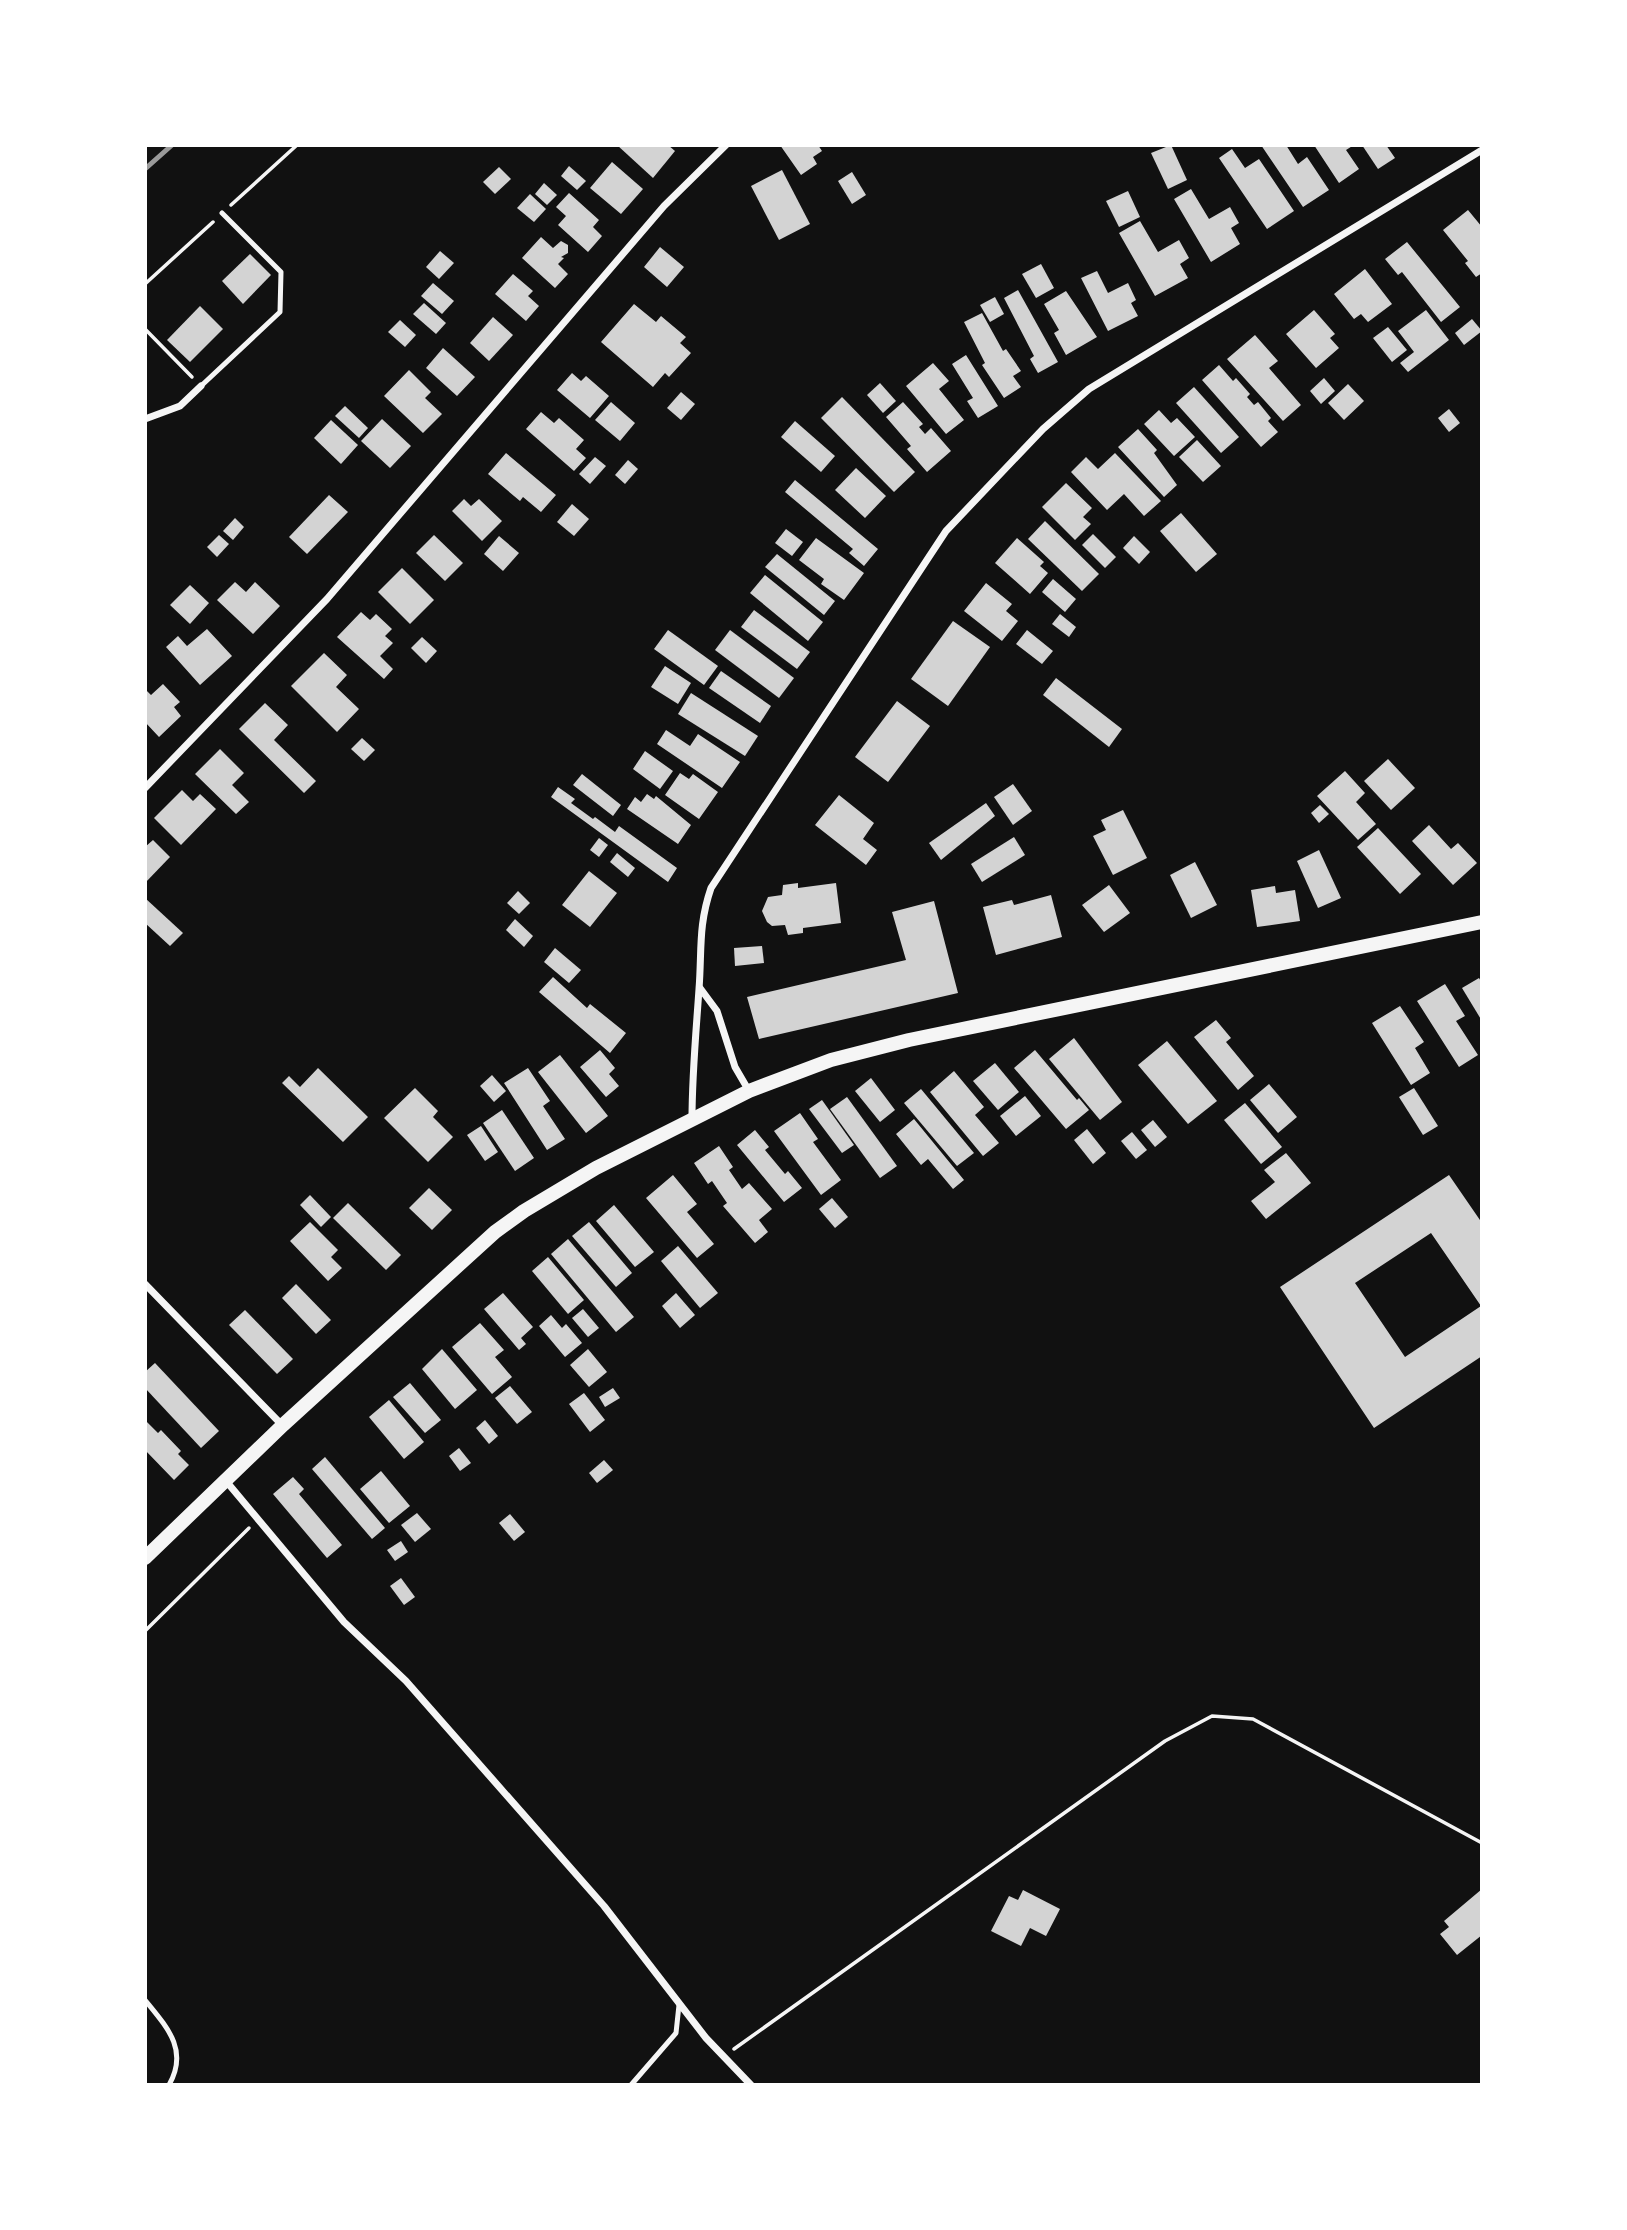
<svg xmlns="http://www.w3.org/2000/svg" width="1627" height="2230" viewBox="0 0 1627 2230" font-family="Manrope,sans-serif">
	<rect width="100%" height="100%" fill="#111"/>
	<g fill="#d3d3d3" fill-rule="evenodd">
		<polygon points="617,145 668,145 675,151 653,178"/>
		<polygon points="780,145 818,145 822,151 813,157 817,164 801,175"/>
		<polygon points="1171,145 1187,180 1168,189 1151,153"/>
		<polygon points="1261,145 1286,145 1298,164 1307,157 1329,190 1303,207"/>
		<polygon points="1314,145 1354,145 1346,150 1359,169 1339,183"/>
		<polygon points="1362,145 1386,145 1395,158 1378,169"/>
		<polygon points="1232,149 1245,168 1259,159 1294,211 1267,229 1219,158"/>
		<polygon points="612,162 643,189 621,214 590,188"/>
		<polygon points="569,166 586,181 577,190 561,176"/>
		<polygon points="499,167 511,179 495,194 483,182"/>
		<polygon points="782,170 810,224 779,240 751,186"/>
		<polygon points="852,172 866,195 852,204 838,181"/>
		<polygon points="544,183 557,195 547,205 535,194"/>
		<polygon points="1191,189 1209,219 1230,207 1239,223 1231,228 1240,244 1211,262 1174,199"/>
		<polygon points="1128,191 1140,217 1119,227 1106,201"/>
		<polygon points="569,193 599,220 593,227 602,236 588,252 558,225 566,216 556,207"/>
		<polygon points="530,194 546,209 534,222 517,208"/>
		<polygon points="1468,210 1482,227 1482,273 1476,277 1465,263 1468,261 1443,230"/>
		<polygon points="1140,221 1158,252 1179,240 1189,258 1180,264 1188,278 1155,296 1119,233"/>
		<polygon points="541,237 553,248 561,241 568,245 568,253 561,257 564,258 558,264 568,274 555,288 522,258"/>
		<polygon points="1407,242 1460,307 1441,322 1402,272 1398,275 1385,259"/>
		<polygon points="660,247 684,267 667,287 644,267"/>
		<polygon points="440,251 454,263 439,279 426,267"/>
		<polygon points="250,254 271,275 243,304 222,281"/>
		<polygon points="1041,264 1054,288 1036,298 1022,274"/>
		<polygon points="1365,269 1392,304 1368,322 1361,314 1354,319 1334,294"/>
		<polygon points="1097,271 1108,293 1128,283 1136,300 1131,303 1138,316 1108,331 1081,278"/>
		<polygon points="513,274 533,291 528,296 539,306 526,321 495,294"/>
		<polygon points="433,283 454,301 442,314 421,296"/>
		<polygon points="1018,290 1058,362 1038,373 1030,359 1034,356 1004,298"/>
		<polygon points="1066,291 1097,337 1066,355 1054,333 1059,330 1044,304"/>
		<polygon points="995,297 1004,314 990,322 980,305"/>
		<polygon points="424,303 446,323 436,334 413,314"/>
		<polygon points="634,304 656,322 661,316 686,337 680,343 691,353 669,377 665,373 653,387 601,342"/>
		<polygon points="200,306 223,329 190,362 167,340"/>
		<polygon points="1314,310 1335,334 1330,338 1339,348 1316,368 1286,334"/>
		<polygon points="1426,310 1449,340 1408,372 1400,363 1414,352 1398,331"/>
		<polygon points="982,313 1003,351 1006,349 1021,371 1013,376 1021,387 1004,398 982,365 985,363 964,322"/>
		<polygon points="493,317 513,335 489,361 470,343"/>
		<polygon points="1472,319 1482,331 1464,345 1455,333"/>
		<polygon points="400,320 416,335 405,347 388,332"/>
		<polygon points="1388,327 1407,350 1392,362 1373,338"/>
		<polygon points="1255,335 1278,361 1269,368 1301,405 1283,421 1227,359"/>
		<polygon points="443,348 475,377 457,396 426,368"/>
		<polygon points="966,355 998,406 978,418 967,401 973,398 952,364"/>
		<polygon points="933,363 949,381 939,389 964,420 946,434 906,386"/>
		<polygon points="1219,365 1233,381 1236,378 1250,394 1247,397 1254,405 1258,402 1271,418 1268,421 1278,432 1261,447 1202,380"/>
		<polygon points="409,370 431,392 425,398 442,414 423,433 384,396"/>
		<polygon points="572,373 581,381 586,376 609,396 590,418 557,390"/>
		<polygon points="1324,378 1335,391 1321,404 1310,391"/>
		<polygon points="880,383 896,401 883,413 867,395"/>
		<polygon points="1348,384 1364,401 1344,420 1328,403"/>
		<polygon points="1194,387 1239,437 1221,453 1176,403"/>
		<polygon points="681,392 695,404 681,420 667,408"/>
		<polygon points="842,397 915,472 894,492 821,418"/>
		<polygon points="611,402 635,423 620,441 595,420"/>
		<polygon points="903,402 923,424 919,427 925,434 931,428 951,451 927,472 907,449 911,446 886,417"/>
		<polygon points="345,406 368,428 359,438 335,416"/>
		<polygon points="1449,409 1460,423 1449,432 1438,418"/>
		<polygon points="1159,410 1171,423 1177,418 1195,437 1174,456 1144,424"/>
		<polygon points="541,412 554,423 559,418 584,440 576,449 586,458 574,471 526,429"/>
		<polygon points="382,419 411,446 390,468 361,441"/>
		<polygon points="331,420 358,445 341,464 314,438"/>
		<polygon points="795,421 835,456 821,472 781,437"/>
		<polygon points="1138,429 1157,450 1154,453 1177,485 1164,497 1118,447"/>
		<polygon points="1197,440 1221,466 1203,482 1179,457"/>
		<polygon points="506,453 556,495 541,512 523,497 520,501 488,474"/>
		<polygon points="1115,453 1161,501 1144,516 1124,494 1107,510 1071,472 1086,457 1098,469"/>
		<polygon points="595,457 606,466 590,484 579,474"/>
		<polygon points="628,460 638,469 625,484 615,475"/>
		<polygon points="856,468 886,496 865,518 835,490"/>
		<polygon points="795,480 878,549 864,566 849,553 853,549 785,492"/>
		<polygon points="1066,483 1092,508 1083,517 1091,524 1075,540 1042,507"/>
		<polygon points="329,495 348,512 307,554 289,537"/>
		<polygon points="464,499 471,506 479,499 502,521 482,541 452,511"/>
		<polygon points="572,504 589,519 574,536 557,522"/>
		<polygon points="1181,513 1217,554 1196,572 1160,531"/>
		<polygon points="235,518 244,527 233,540 223,531"/>
		<polygon points="1045,521 1099,574 1082,591 1028,539"/>
		<polygon points="786,529 803,542 792,556 775,543"/>
		<polygon points="1093,534 1116,557 1105,568 1082,545"/>
		<polygon points="219,535 229,544 217,557 207,547"/>
		<polygon points="434,535 463,563 445,581 416,553"/>
		<polygon points="499,536 519,553 503,571 484,554"/>
		<polygon points="1134,536 1150,552 1139,564 1123,548"/>
		<polygon points="816,538 864,573 844,600 821,584 824,579 799,560"/>
		<polygon points="1017,538 1044,562 1040,566 1048,573 1030,594 995,563"/>
		<polygon points="777,554 835,601 824,615 765,567"/>
		<polygon points="402,568 434,600 410,624 378,592"/>
		<polygon points="765,575 823,622 808,641 750,593"/>
		<polygon points="1053,579 1076,599 1065,612 1042,592"/>
		<polygon points="235,582 246,592 255,582 280,606 253,634 217,600"/>
		<polygon points="986,583 1012,604 1006,611 1018,621 1002,641 964,611"/>
		<polygon points="190,585 209,603 190,624 170,605"/>
		<polygon points="754,610 810,652 797,669 741,627"/>
		<polygon points="361,612 370,620 376,614 392,629 385,636 393,643 380,656 393,669 384,679 337,637"/>
		<polygon points="1060,614 1076,627 1069,637 1052,624"/>
		<polygon points="953,621 990,647 948,706 911,679"/>
		<polygon points="207,629 232,656 200,685 166,647 178,636 187,646"/>
		<polygon points="668,630 718,666 704,685 654,649"/>
		<polygon points="730,630 794,678 779,698 715,650"/>
		<polygon points="1027,630 1053,651 1042,664 1016,644"/>
		<polygon points="422,637 437,651 426,663 411,648"/>
		<polygon points="324,653 347,675 336,687 359,709 337,732 291,686"/>
		<polygon points="665,666 691,683 678,704 651,687"/>
		<polygon points="721,671 771,706 760,723 709,688"/>
		<polygon points="1056,678 1122,729 1109,747 1043,695"/>
		<polygon points="163,684 180,702 174,707 181,716 159,737 145,722 145,689 151,695"/>
		<polygon points="691,693 758,736 745,756 678,714"/>
		<polygon points="897,701 930,726 888,782 855,757"/>
		<polygon points="265,703 288,725 274,740 316,781 304,793 239,729"/>
		<polygon points="666,730 690,746 698,734 740,762 722,788 657,744"/>
		<polygon points="362,738 375,750 364,761 351,749"/>
		<polygon points="220,749 244,773 232,785 249,802 236,814 195,774"/>
		<polygon points="645,751 673,771 660,789 633,769"/>
		<polygon points="1388,759 1415,788 1391,810 1364,781"/>
		<polygon points="1345,771 1365,793 1356,802 1376,824 1358,840 1317,796"/>
		<polygon points="680,773 689,779 693,774 718,792 699,819 665,795"/>
		<polygon points="582,774 621,805 613,816 573,785"/>
		<polygon points="1013,784 1032,811 1013,825 994,797"/>
		<polygon points="558,787 575,799 571,803 593,819 595,817 615,832 619,826 677,868 668,882 551,797"/>
		<polygon points="182,790 193,801 200,794 216,809 181,845 154,818"/>
		<polygon points="647,794 654,799 656,796 691,825 678,844 627,809 635,797 641,802"/>
		<polygon points="839,795 874,823 863,839 877,850 866,865 815,825"/>
		<polygon points="986,803 995,816 941,860 929,843"/>
		<polygon points="1320,805 1329,814 1319,823 1311,813"/>
		<polygon points="1123,810 1147,858 1113,875 1093,836 1106,830 1101,820"/>
		<polygon points="1429,825 1451,849 1458,843 1477,863 1453,885 1412,841"/>
		<polygon points="1378,828 1421,874 1400,894 1357,847"/>
		<polygon points="1014,837 1025,855 982,882 971,864"/>
		<polygon points="599,838 608,845 599,857 590,850"/>
		<polygon points="153,840 170,857 145,883 145,847"/>
		<polygon points="1319,850 1341,898 1318,908 1297,861"/>
		<polygon points="617,853 635,868 628,877 610,862"/>
		<polygon points="1195,862 1217,905 1191,918 1170,875"/>
		<polygon points="589,871 617,893 590,927 562,905"/>
		<polygon points="798,883 798,888 836,883 841,923 803,928 803,933 788,935 785,925 772,926 767,922 762,911 768,897 782,895 783,885"/>
		<polygon points="1109,885 1130,913 1104,932 1082,905"/>
		<polygon points="1275,886 1276,893 1295,890 1300,921 1257,927 1251,890"/>
		<polygon points="518,891 530,903 519,914 507,903"/>
		<polygon points="1051,895 1062,937 996,955 983,907 1012,900 1014,905"/>
		<polygon points="145,898 183,933 170,946 145,923"/>
		<polygon points="934,901 958,993 759,1039 747,997 906,960 892,912"/>
		<polygon points="515,919 533,936 524,947 506,930"/>
		<polygon points="762,946 764,963 735,966 734,948"/>
		<polygon points="555,948 581,970 569,983 544,962"/>
		<polygon points="553,977 587,1008 590,1004 626,1033 610,1053 539,992"/>
		<polygon points="1479,978 1482,983 1482,1021 1462,988"/>
		<polygon points="1445,984 1465,1016 1456,1021 1478,1055 1459,1067 1417,1001"/>
		<polygon points="1400,1006 1424,1042 1415,1048 1430,1073 1411,1085 1372,1023"/>
		<polygon points="1216,1020 1231,1038 1226,1042 1254,1076 1238,1090 1194,1037"/>
		<polygon points="1074,1038 1122,1102 1100,1120 1049,1059"/>
		<polygon points="1167,1041 1217,1101 1188,1124 1138,1065"/>
		<polygon points="600,1050 615,1068 609,1074 619,1086 606,1097 580,1067"/>
		<polygon points="1035,1050 1077,1100 1079,1098 1089,1110 1066,1129 1014,1068"/>
		<polygon points="560,1055 608,1116 586,1133 538,1072"/>
		<polygon points="995,1063 1019,1092 998,1110 973,1081"/>
		<polygon points="318,1068 368,1117 343,1142 282,1083 289,1076 300,1087"/>
		<polygon points="528,1068 550,1101 543,1106 565,1139 547,1150 504,1083"/>
		<polygon points="954,1071 984,1107 975,1115 999,1143 983,1156 930,1092"/>
		<polygon points="492,1075 506,1091 494,1102 480,1086"/>
		<polygon points="871,1078 895,1110 880,1122 855,1091"/>
		<polygon points="1269,1084 1297,1117 1278,1133 1250,1100"/>
		<polygon points="415,1088 438,1111 433,1117 453,1137 428,1162 384,1118"/>
		<polygon points="1414,1088 1438,1126 1423,1135 1399,1097"/>
		<polygon points="921,1089 974,1153 957,1166 904,1103"/>
		<polygon points="1025,1096 1041,1116 1016,1136 1000,1116"/>
		<polygon points="847,1097 897,1166 880,1178 830,1109"/>
		<polygon points="822,1100 854,1145 842,1153 809,1109"/>
		<polygon points="1245,1103 1282,1147 1261,1164 1224,1120"/>
		<polygon points="502,1110 534,1158 515,1171 483,1123"/>
		<polygon points="800,1113 818,1139 813,1142 841,1180 821,1195 774,1131"/>
		<polygon points="914,1119 964,1180 953,1189 928,1159 921,1165 896,1134"/>
		<polygon points="1153,1120 1167,1137 1155,1147 1141,1130"/>
		<polygon points="481,1126 498,1152 485,1161 467,1135"/>
		<polygon points="1087,1129 1106,1153 1093,1164 1074,1140"/>
		<polygon points="755,1130 769,1147 765,1150 785,1174 788,1171 802,1188 784,1202 737,1145"/>
		<polygon points="1132,1132 1147,1150 1136,1159 1121,1141"/>
		<polygon points="719,1146 733,1167 729,1170 742,1189 749,1183 772,1209 759,1220 768,1232 755,1243 723,1206 727,1203 712,1181 708,1184 694,1163"/>
		<polygon points="1286,1153 1311,1183 1266,1219 1251,1201 1275,1182 1264,1170"/>
		<polygon points="673,1175 697,1204 687,1212 714,1244 697,1258 646,1198"/>
		<path d="M1449,1175l33,48v133l-108,72 -94,-141zM1431,1233l50,73 -76,51 -50,-74z"/>
		<polygon points="429,1188 452,1210 432,1230 409,1208"/>
		<polygon points="310,1195 331,1217 321,1227 300,1205"/>
		<polygon points="832,1198 848,1217 835,1228 819,1209"/>
		<polygon points="348,1203 401,1255 386,1270 333,1218"/>
		<polygon points="614,1205 654,1252 635,1267 596,1221"/>
		<polygon points="310,1222 338,1250 331,1257 342,1268 328,1281 290,1241"/>
		<polygon points="589,1222 632,1273 616,1287 572,1236"/>
		<polygon points="568,1239 634,1317 616,1332 551,1254"/>
		<polygon points="678,1246 718,1293 700,1308 661,1261"/>
		<polygon points="548,1257 584,1300 568,1314 532,1271"/>
		<polygon points="296,1284 331,1320 316,1334 282,1298"/>
		<polygon points="503,1293 533,1327 521,1338 526,1344 519,1350 484,1309"/>
		<polygon points="676,1293 695,1315 680,1328 662,1306"/>
		<polygon points="583,1309 599,1328 588,1337 572,1318"/>
		<polygon points="245,1310 293,1359 277,1374 229,1325"/>
		<polygon points="551,1315 562,1328 566,1324 582,1343 565,1357 539,1326"/>
		<polygon points="480,1323 504,1350 495,1357 512,1377 492,1394 452,1347"/>
		<polygon points="442,1349 477,1390 455,1409 422,1369"/>
		<polygon points="588,1349 607,1372 589,1387 570,1365"/>
		<polygon points="155,1363 219,1431 201,1448 145,1388 145,1372"/>
		<polygon points="410,1383 441,1420 425,1433 393,1397"/>
		<polygon points="510,1386 532,1412 517,1424 495,1398"/>
		<polygon points="613,1388 620,1398 605,1407 599,1397"/>
		<polygon points="584,1393 605,1420 590,1432 569,1404"/>
		<polygon points="389,1400 424,1442 404,1459 369,1417"/>
		<polygon points="145,1420 158,1433 161,1430 181,1451 178,1454 189,1465 174,1480 145,1450"/>
		<polygon points="485,1420 498,1436 489,1444 476,1428"/>
		<polygon points="459,1448 471,1463 460,1471 449,1456"/>
		<polygon points="325,1457 385,1528 372,1539 312,1469"/>
		<polygon points="604,1460 613,1470 597,1483 589,1473"/>
		<polygon points="381,1471 410,1506 389,1523 360,1489"/>
		<polygon points="293,1477 304,1489 299,1494 342,1545 327,1558 273,1494"/>
		<polygon points="417,1513 431,1529 415,1542 401,1525"/>
		<polygon points="510,1514 525,1532 514,1541 499,1523"/>
		<polygon points="401,1541 408,1552 395,1561 387,1550"/>
		<polygon points="401,1578 415,1597 404,1605 390,1586"/>
		<polygon points="1482,1889 1482,1935 1457,1955 1440,1934 1449,1927 1444,1921"/>
		<polygon points="1023,1890 1060,1909 1046,1936 1030,1928 1021,1946 991,1931 1009,1896 1018,1900"/>
	</g>
	<g fill="none" stroke-linecap="round" stroke-linejoin="round">
		<g stroke="#f5f5f5" stroke-width="3.5">
			<polyline points="231,205 297,145"/>
			<polyline points="145,284 213,222"/>
			<polyline points="145,329 192,377"/>
			<polyline points="146,1630 249,1528"/>
			<polyline points="734,2049 1165,1741 1212,1716 1253,1719 1482,1843"/>
		</g>
		<g stroke="#f5f5f5" stroke-width="5">
			<polyline points="201,386 280,312 281,272 222,213"/>
			<path d="M145,2000c22,27 44,50 24,85"/>
			<polyline points="631,2085 676,2033 679,2005"/>
		</g>
		<g stroke="#f5f5f5" stroke-width="7">
			<polyline points="145,419 180,406 201,386"/>
			<polyline points="145,788 327,599 664,206 726,145"/>
			<polyline points="700,988 717,1011 735,1067 749,1091"/>
			<path d="M692,1119c0,-44 4,-86 7,-130 3,-39 -1,-63 12,-101l235,-357 97,-102 46,-40 393,-239"/>
			<polyline points="145,1284 282,1425"/>
			<polyline points="226,1481 344,1622 406,1681 604,1906 706,2038 751,2085"/>
		</g>
		<polyline stroke="#f5f5f5" stroke-width="14" points="145,1558 283,1425 495,1232 524,1211 596,1168 749,1091 831,1060 909,1040 1482,922"/>
		<polyline stroke="#9a9a9a" stroke-width="5" points="145,169 172,145"/>
	</g>
	<rect width="1627" height="2230" fill="none" stroke="#ffffff" stroke-width="294"/>
</svg>
